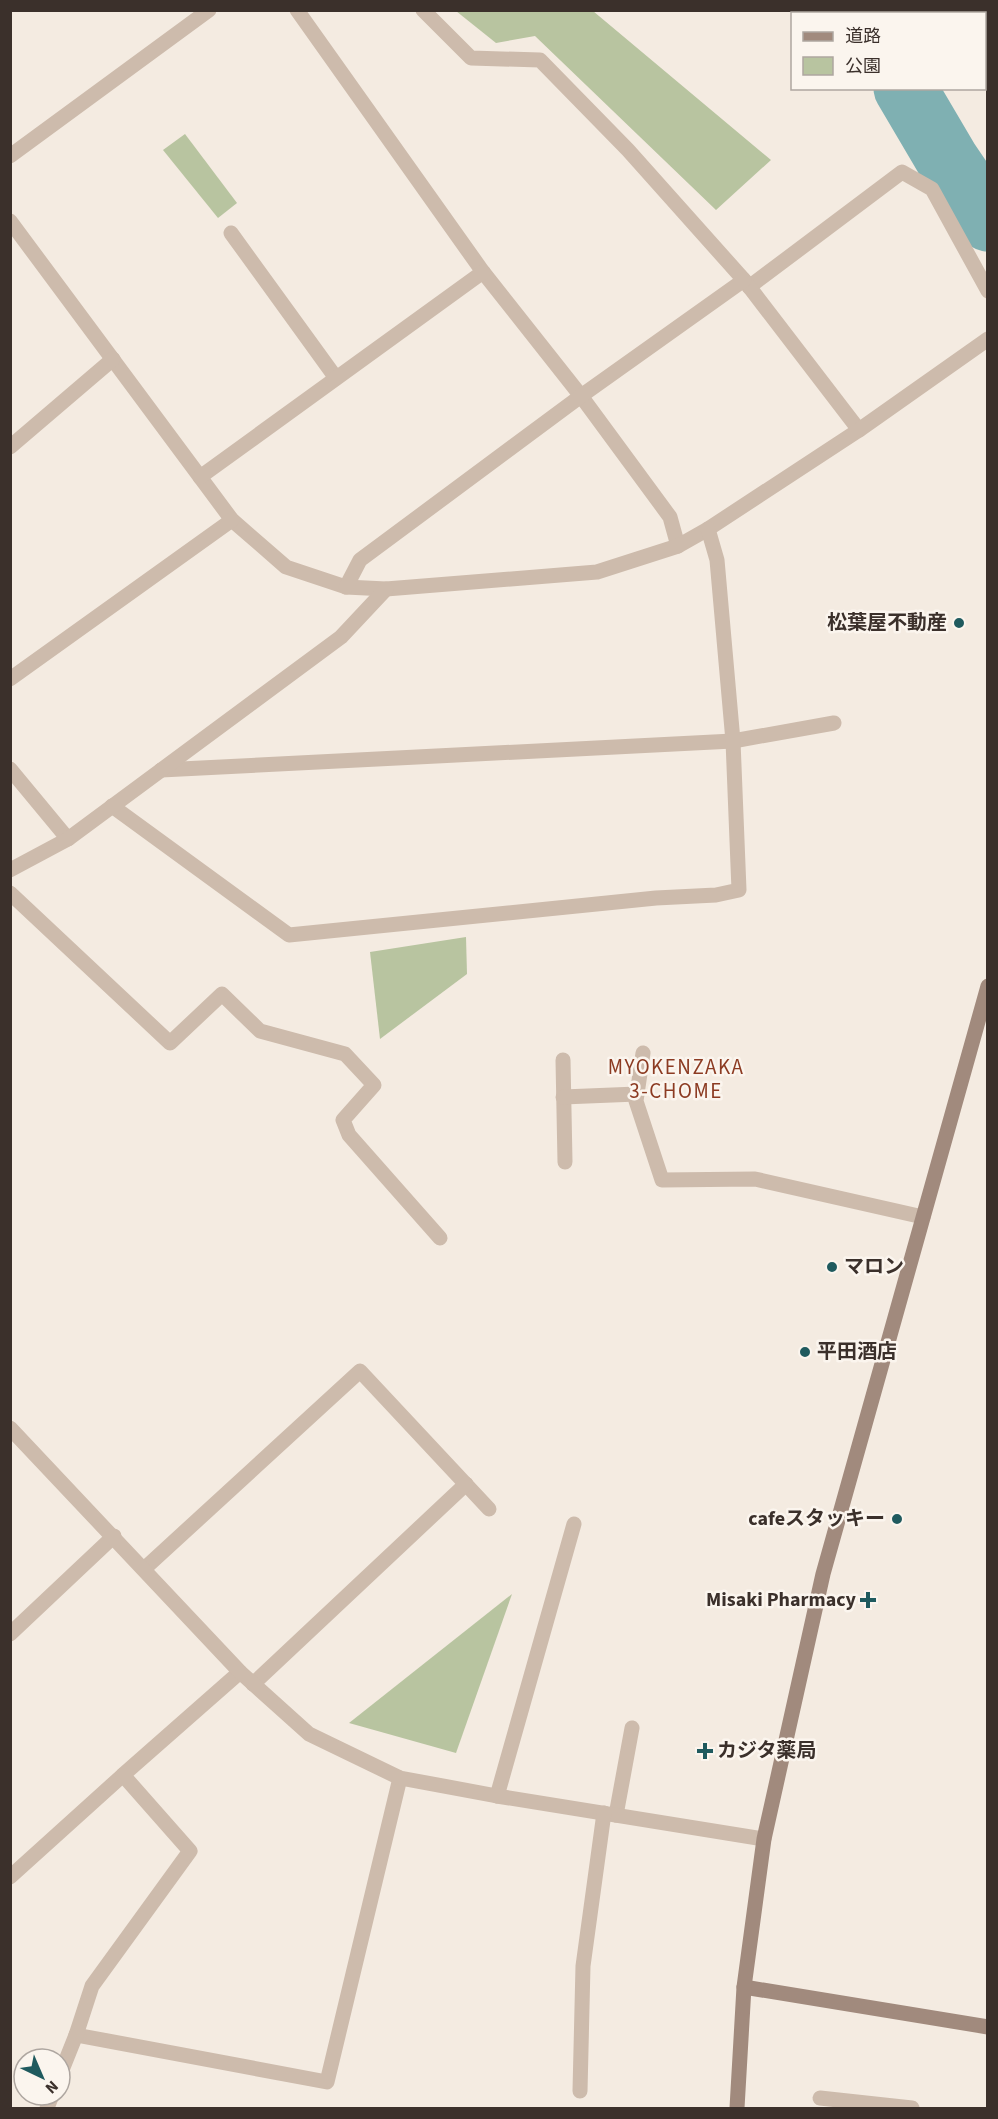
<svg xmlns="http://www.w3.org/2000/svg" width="998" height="2119" viewBox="0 0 998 2119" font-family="'Source Sans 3','Noto Sans JP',sans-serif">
	<rect width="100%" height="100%" fill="#f4ebe1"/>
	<g fill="#b8c4a0">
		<polygon points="456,11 593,11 771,160 716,210 535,36 496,43"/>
		<polygon points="185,134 237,203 218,218 163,150"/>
		<polygon points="466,937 467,974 380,1039 370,952"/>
		<polygon points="512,1594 456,1753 349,1723"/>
	</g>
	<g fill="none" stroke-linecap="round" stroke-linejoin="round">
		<g stroke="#7fb0b2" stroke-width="63">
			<polyline points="855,10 856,14"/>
			<polyline points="905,88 948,161 988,220"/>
		</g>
		<g stroke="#cdbbac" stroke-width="15">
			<polyline points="231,233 336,378"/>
			<polyline points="749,287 902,172 932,189 988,291"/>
			<polyline points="563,1060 565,1162"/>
			<polyline points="563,1097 637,1094"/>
			<polyline points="144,1569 360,1371 489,1509"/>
			<polyline points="10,1634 114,1536"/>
			<polyline points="253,1684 466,1484"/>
			<polyline points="497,1796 574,1524"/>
			<polyline points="616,1815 632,1728"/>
			<polyline points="10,1877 123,1775"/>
			<polyline points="76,2035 327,2082 400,1778"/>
			<polyline points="60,2075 76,2035 92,1986 190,1851 123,1775 240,1672"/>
			<polyline points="820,2098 912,2108"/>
			<polyline points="47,2108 52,2095"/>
		</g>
		<g stroke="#cdbbac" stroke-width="15">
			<polyline points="297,10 483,272 581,396 670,517 678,546"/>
			<polyline points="423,10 471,58 540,60 628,150 744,280 859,430"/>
			<polyline points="10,156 209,10"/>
			<polyline points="10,221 232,520 286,567 346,587 386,589 597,572 678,546 708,529 859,430 988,339"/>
			<polyline points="10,447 113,359"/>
			<polyline points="200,477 483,272"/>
			<polyline points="346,587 360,560 581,396 744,280"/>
			<polyline points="10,679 232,520"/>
			<polyline points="10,769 68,839"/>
			<polyline points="161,770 733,741 834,723"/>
			<polyline points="112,806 289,935 656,898 716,895 739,890 733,741 717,560 708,529"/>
			<polyline points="10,870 68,839 341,637 386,589"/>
			<polyline points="10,893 170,1043 222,994 260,1031 345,1054 374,1085 343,1120 349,1135 440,1238"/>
			<polyline points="643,1053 636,1101 662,1180 755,1179 923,1217"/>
			<polyline points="10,1428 240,1672 309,1734 400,1778 497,1796 764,1839"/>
			<polyline points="580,2091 583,1966 604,1813"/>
		</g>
		<g stroke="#a18a7d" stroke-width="15">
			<polyline points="939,10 942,14"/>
			<polyline points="984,71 988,75"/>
			<polyline points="744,1987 988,2027"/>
			<polyline points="737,2108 744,1987 764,1839 823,1574 988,986"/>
		</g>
	</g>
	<g fill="#1f5a5e" stroke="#fbf5ee" stroke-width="2">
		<circle cx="959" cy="623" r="6"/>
		<circle cx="832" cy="1267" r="6"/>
		<circle cx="805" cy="1352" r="6"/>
		<circle cx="897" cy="1519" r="6"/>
		<path d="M865 1591h6v6h6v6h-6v6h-6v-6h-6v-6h6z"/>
		<path d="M702 1742h6v6h6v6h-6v6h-6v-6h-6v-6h6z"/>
	</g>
	<g text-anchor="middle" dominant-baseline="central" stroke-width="5" stroke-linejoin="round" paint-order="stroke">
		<g font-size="20" font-weight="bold" fill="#3b302b" stroke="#fbf5ee" text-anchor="end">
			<text x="947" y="623">松葉屋不動産</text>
			<text x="844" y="1267" text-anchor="start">マロン</text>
			<text x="817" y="1352" text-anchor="start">平田酒店</text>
			<text x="885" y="1519">cafeスタッキー</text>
			<text x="856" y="1600">Misaki Pharmacy</text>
			<text x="717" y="1751" text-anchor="start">カジタ薬局</text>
		</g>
		<g font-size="21" letter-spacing="1.5" fill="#8c3b22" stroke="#fbf5ee">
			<text x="676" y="1067">MYOKENZAKA<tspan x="676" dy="24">3-CHOME</tspan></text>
		</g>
	</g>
	<rect width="998" height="2119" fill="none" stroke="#3b302b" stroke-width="24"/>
	<rect x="791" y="12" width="195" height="78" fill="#fbf5ee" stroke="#aea6a0" stroke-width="1.5"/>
	<rect x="803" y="32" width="30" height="9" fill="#a18a7d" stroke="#aea6a0" stroke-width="1.5"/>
	<text x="845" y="42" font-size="18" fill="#3b302b">道路</text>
	<rect x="803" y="57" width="30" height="18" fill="#b8c4a0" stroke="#aea6a0" stroke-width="1.5"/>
	<text x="845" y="72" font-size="18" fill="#3b302b">公園</text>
	<g transform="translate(42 2077) rotate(136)"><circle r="28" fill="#fbf5ee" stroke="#aea6a0" stroke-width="1.5"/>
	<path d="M0-4.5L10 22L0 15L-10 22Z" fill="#1f5a5e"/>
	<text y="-9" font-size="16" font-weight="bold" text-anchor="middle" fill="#3b302b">N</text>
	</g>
</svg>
